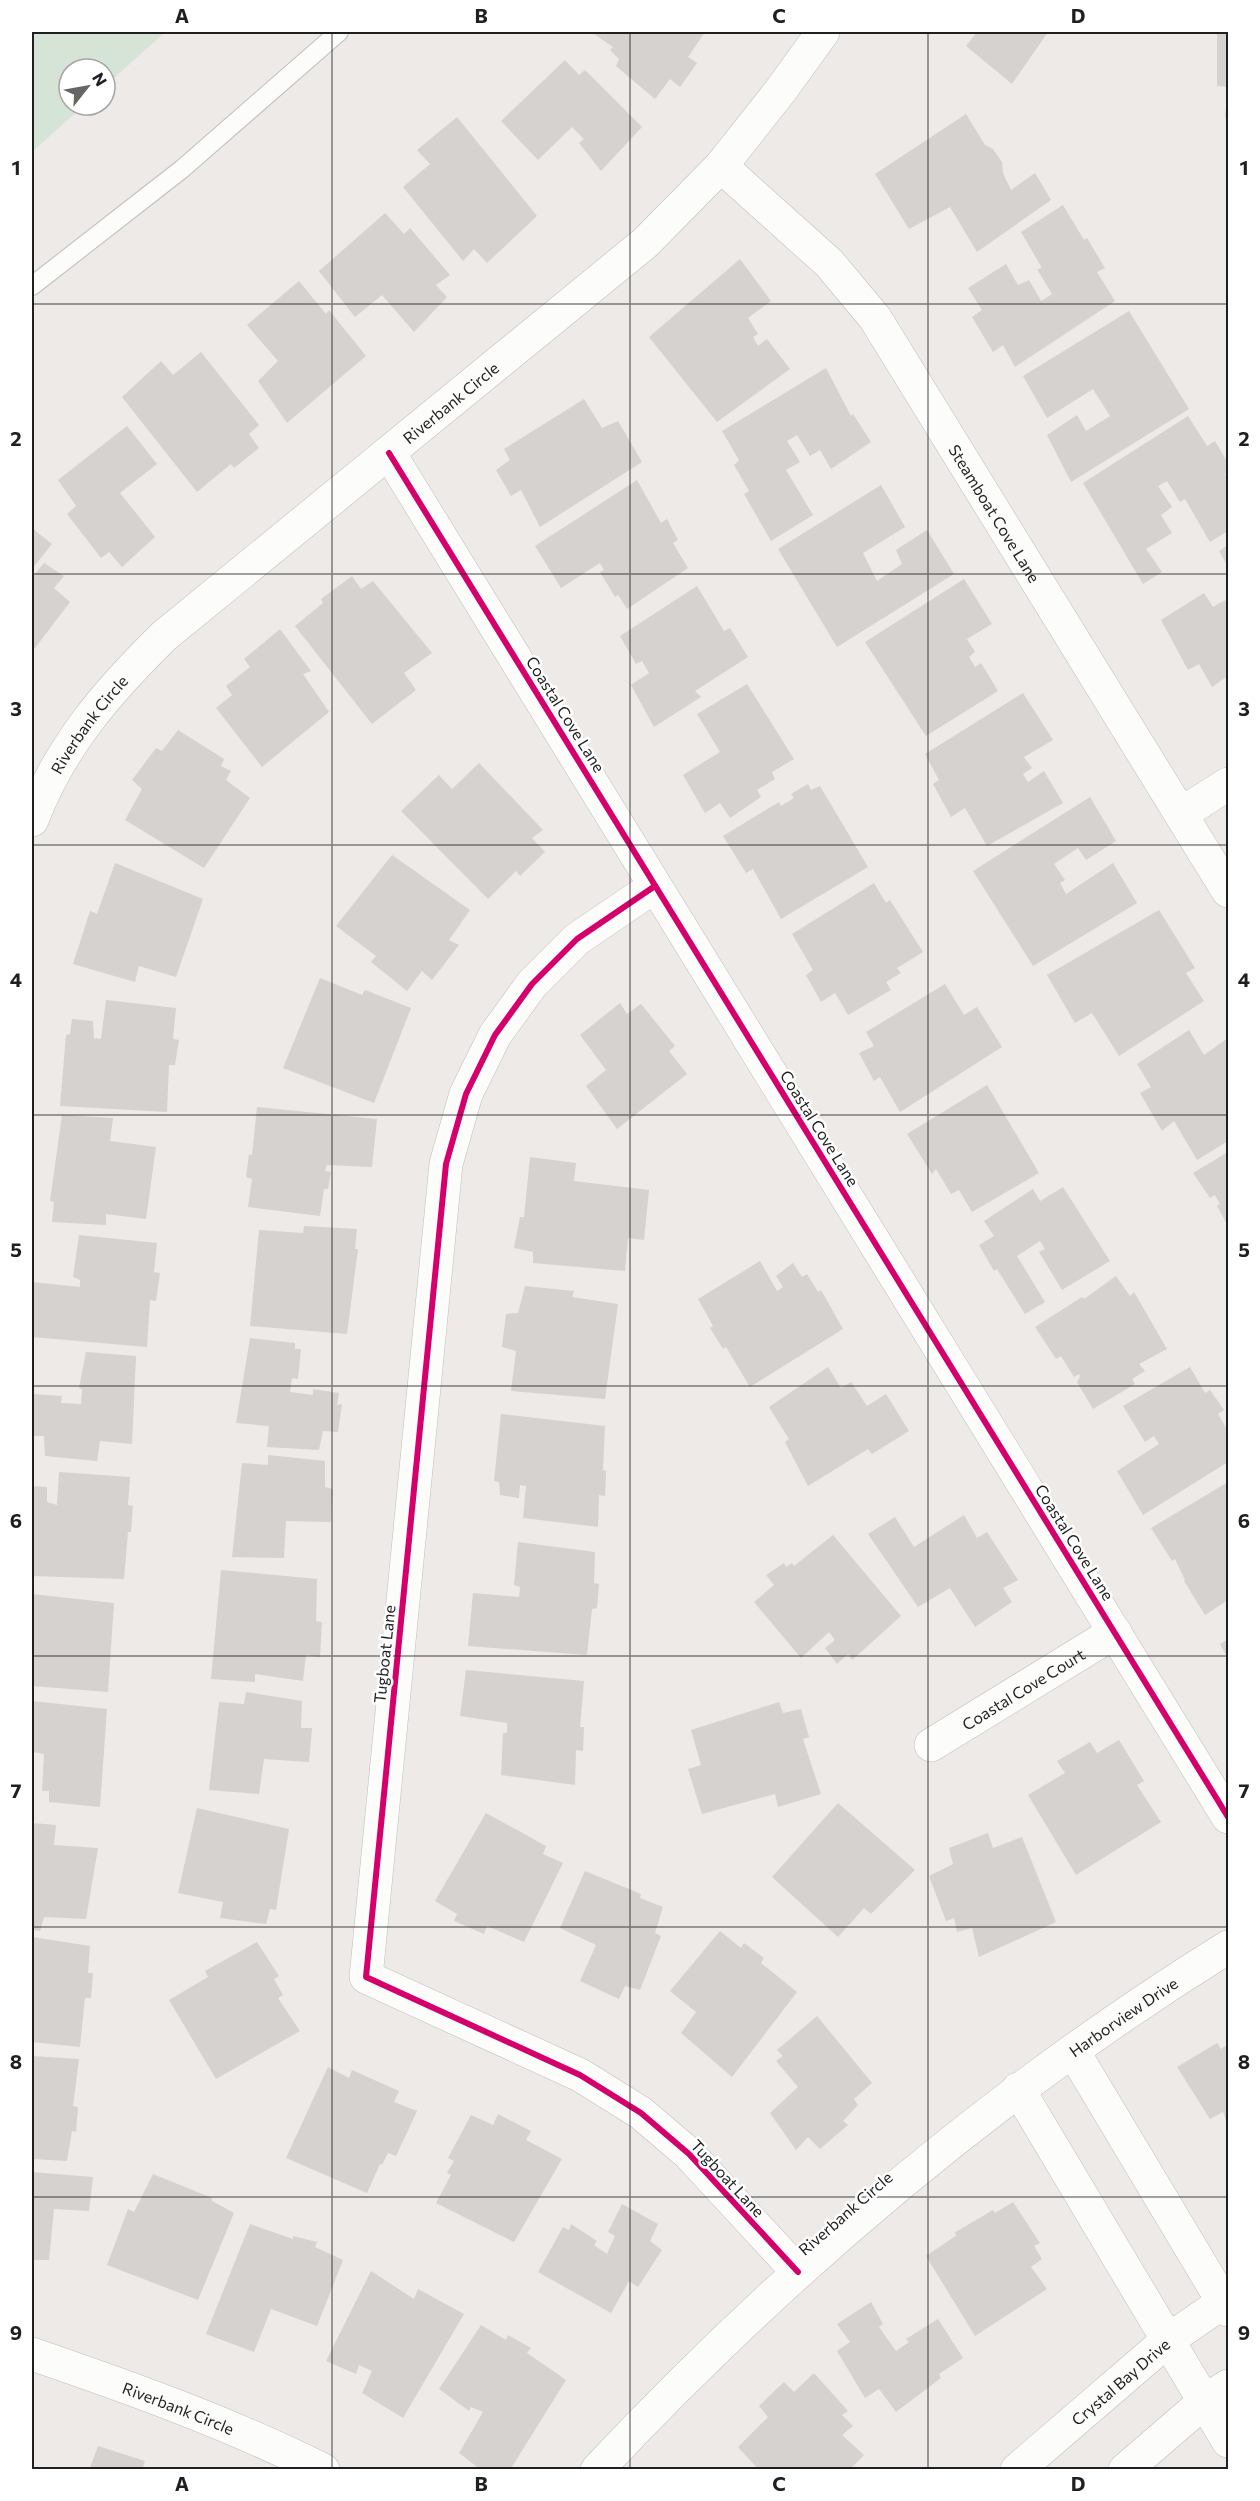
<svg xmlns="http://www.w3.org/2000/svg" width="1260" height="2501" viewBox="0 0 1260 2501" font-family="Commissioner,sans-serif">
	<rect width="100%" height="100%" fill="#edeae7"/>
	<polygon fill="#d6e3d7" points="32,32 165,32 105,86 105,69 69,69 69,105 84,105 32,152"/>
	<g fill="#d5d2d0">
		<polygon points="591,32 705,32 688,57 697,63 680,87 670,79 655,99 616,66 619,59 610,50 613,47"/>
		<polygon points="977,32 1048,32 1012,84 966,46"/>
		<polygon points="1217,32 1228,32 1228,87 1217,86"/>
		<polygon points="565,60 579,75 585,70 642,127 601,171 579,143 584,139 572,127 538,160 501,121"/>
		<polygon points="1227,95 1228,95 1228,118 1225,118"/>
		<polygon points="966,114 985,145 993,149 1002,162 1003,173 1011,190 1035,173 1051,200 977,252 950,207 909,229 875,174"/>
		<polygon points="457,117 537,216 487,263 474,249 463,261 403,187 430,164 417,150"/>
		<polygon points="1063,205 1084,240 1087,238 1105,268 1097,272 1115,301 1015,367 1003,345 993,352 972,317 982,310 968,288 1006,264 1018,285 1029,280 1041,301 1052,294 1037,269 1042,268 1021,232"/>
		<polygon points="385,213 404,234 410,228 450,275 436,285 447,297 414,332 382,295 355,317 319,271"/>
		<polygon points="740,259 771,301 748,318 758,334 753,337 758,346 767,339 790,369 717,422 649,337"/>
		<polygon points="299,281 326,314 329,310 366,356 287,423 258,381 278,361 247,325"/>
		<polygon points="1129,311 1189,409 1071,482 1047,435 1077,415 1086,431 1110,416 1093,389 1047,418 1023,376"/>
		<polygon points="201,352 259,425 249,434 259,448 234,468 231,464 197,492 122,397 161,361 173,375"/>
		<polygon points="826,368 851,416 853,414 871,442 831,469 820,450 810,456 797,435 787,441 800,462 786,470 813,515 771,541 744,494 749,491 734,465 739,460 722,431"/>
		<polygon points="584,399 602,428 618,421 642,462 540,527 521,490 511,496 496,470 510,460 504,449"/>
		<polygon points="1188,416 1207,446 1215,441 1228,463 1228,472 1225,474 1228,479 1228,531 1210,542 1185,499 1180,502 1167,481 1158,486 1172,507 1161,515 1172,533 1146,549 1162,572 1143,584 1083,483"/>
		<polygon points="127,426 157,464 120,493 155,537 122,567 109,552 101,558 67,514 76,506 58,480"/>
		<polygon points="637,480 661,523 667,519 678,540 673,543 688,568 627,609 618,595 615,597 600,572 604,570 600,563 561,588 535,546"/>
		<polygon points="881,485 905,527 863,553 877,581 902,564 896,550 927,530 954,574 837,647 778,549"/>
		<polygon points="32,528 52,544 32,569"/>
		<polygon points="1228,545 1228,567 1219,551"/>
		<polygon points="44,563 64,576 54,588 70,602 32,652 32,573 34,575"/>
		<polygon points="352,576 361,589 373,581 432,653 404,673 416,690 372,724 295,626 323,603 321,599"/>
		<polygon points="964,579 992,624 967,639 975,652 969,657 975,667 981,663 998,691 926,736 865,642"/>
		<polygon points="697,586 724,631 730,628 748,657 695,691 701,697 654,727 631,685 649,673 642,661 636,664 620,636"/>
		<polygon points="1204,593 1213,607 1225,600 1228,606 1228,676 1212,687 1199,664 1188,670 1161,620"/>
		<polygon points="280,629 311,671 303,674 329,712 262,767 216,708 232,695 226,686 250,667 244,659"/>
		<polygon points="747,684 794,759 772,772 775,779 757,790 761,797 730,818 720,803 705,813 683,775 720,752 697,714"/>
		<polygon points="1023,693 1053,740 1024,757 1032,768 1023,774 1028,782 1044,771 1063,803 987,846 965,808 951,817 933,784 939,780 925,754"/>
		<polygon points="178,730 224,759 221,766 231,771 226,780 250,798 204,868 125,820 142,789 132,780 156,748 162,751"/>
		<polygon points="479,763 543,830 532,838 545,852 520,876 516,871 488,899 401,811 439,775 452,789"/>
		<polygon points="808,784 811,790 820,786 868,867 781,919 753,869 746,873 723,836 779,802 781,806 794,798 791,794"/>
		<polygon points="1090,797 1116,841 1086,860 1078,848 1054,864 1065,880 1060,883 1066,894 1113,863 1137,903 1033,966 973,871"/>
		<polygon points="392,855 470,910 449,940 459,945 432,980 422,971 407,991 371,962 376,956 336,926"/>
		<polygon points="115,863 203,899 176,977 139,966 135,982 73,964 90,911 97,914"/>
		<polygon points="874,883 886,903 890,900 923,952 897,968 901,973 886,982 891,990 848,1015 835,993 821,1002 806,975 813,970 792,934"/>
		<polygon points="1159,910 1195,968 1186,973 1204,1001 1119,1056 1092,1013 1075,1023 1047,975"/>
		<polygon points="320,978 362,995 365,990 411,1008 374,1103 283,1068"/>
		<polygon points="945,984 964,1015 977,1007 1002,1047 900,1112 880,1077 874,1081 859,1053 874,1046 866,1032"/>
		<polygon points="106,1000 176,1008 173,1039 179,1040 175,1065 169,1065 167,1112 60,1106 66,1035 70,1034 72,1019 93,1021 94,1038 101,1039"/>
		<polygon points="620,1003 627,1014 641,1004 675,1046 669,1051 687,1074 617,1129 586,1086 606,1070 580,1035"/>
		<polygon points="1189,1030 1204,1055 1228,1038 1228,1141 1197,1160 1174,1121 1162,1131 1140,1093 1151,1087 1137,1064"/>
		<polygon points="987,1085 1039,1173 972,1212 959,1190 951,1194 936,1169 932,1174 907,1134"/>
		<polygon points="257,1107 377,1119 372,1167 327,1165 325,1171 331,1172 328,1189 324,1189 320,1216 248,1207 252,1179 246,1177 249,1154 252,1155"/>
		<polygon points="62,1115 113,1118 110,1141 156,1147 146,1219 106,1214 106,1225 52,1222 54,1202 50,1201"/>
		<polygon points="1228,1152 1228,1226 1217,1206 1220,1204 1215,1195 1210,1198 1193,1173"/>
		<polygon points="530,1157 576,1163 574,1181 649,1190 644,1240 628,1238 625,1271 533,1263 533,1252 514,1248 520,1217 524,1217"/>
		<polygon points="1063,1187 1110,1261 1062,1290 1039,1252 1045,1249 1040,1241 1017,1256 1045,1302 1025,1314 997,1269 994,1271 979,1245 994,1236 984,1221 1033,1189 1040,1201"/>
		<polygon points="304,1226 357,1229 355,1249 358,1249 347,1334 250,1326 259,1230 303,1233"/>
		<polygon points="79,1235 157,1243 154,1272 160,1273 156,1301 150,1300 147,1347 32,1337 32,1282 80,1287 80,1280 73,1277"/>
		<polygon points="760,1261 777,1291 783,1287 776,1276 793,1263 802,1277 807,1274 818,1292 821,1290 843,1329 750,1387 726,1347 723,1349 710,1328 713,1326 698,1299"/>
		<polygon points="1116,1276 1130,1296 1134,1292 1167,1349 1139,1364 1145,1371 1132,1379 1135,1384 1093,1409 1077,1382 1080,1377 1079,1374 1074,1377 1061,1356 1056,1359 1035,1327 1082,1297 1084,1299"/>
		<polygon points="525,1286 574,1291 572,1297 618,1304 605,1399 511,1391 516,1351 502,1347 506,1314 518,1313"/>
		<polygon points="250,1338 295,1343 295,1349 301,1349 298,1379 292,1378 290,1392 313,1395 313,1389 339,1393 337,1405 342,1404 338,1432 323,1431 319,1450 267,1447 269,1426 236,1423"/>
		<polygon points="86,1352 136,1356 132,1444 100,1441 97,1461 45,1456 44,1436 32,1436 33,1394 62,1396 61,1403 81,1404 82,1389 79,1388"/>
		<polygon points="828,1367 841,1388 851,1382 867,1406 886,1394 909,1431 872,1454 868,1449 808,1486 785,1442 789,1439 769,1407"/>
		<polygon points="1190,1367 1205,1393 1210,1390 1224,1410 1218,1414 1228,1431 1228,1462 1143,1515 1117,1471 1159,1444 1154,1436 1145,1442 1123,1406"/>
		<polygon points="501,1414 605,1426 603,1470 606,1471 605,1496 599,1495 598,1527 523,1518 526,1486 520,1485 519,1498 500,1495 499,1482 494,1481"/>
		<polygon points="268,1455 325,1461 325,1487 333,1489 331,1522 286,1521 284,1558 232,1557 242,1463 268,1465"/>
		<polygon points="59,1472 130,1477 128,1505 133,1506 131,1532 128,1532 124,1579 32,1576 32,1486 47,1487 47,1502 57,1505"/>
		<polygon points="1228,1482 1228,1600 1205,1615 1184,1581 1185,1580 1175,1559 1172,1561 1151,1528"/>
		<polygon points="964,1515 977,1538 987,1532 1018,1580 1003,1588 1012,1602 975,1627 950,1588 918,1607 868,1534 895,1517 914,1547"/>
		<polygon points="833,1535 901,1616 852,1660 848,1654 837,1664 825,1648 835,1640 829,1632 801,1658 754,1602 774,1585 766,1575 784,1563 786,1567 792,1563 794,1566"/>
		<polygon points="518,1542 595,1552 594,1583 599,1584 597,1608 592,1609 587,1655 468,1646 473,1593 519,1597 520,1587 514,1585"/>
		<polygon points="221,1570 317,1579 316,1621 322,1622 320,1657 306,1655 303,1681 255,1674 255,1682 211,1679"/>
		<polygon points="32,1594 114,1603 108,1692 32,1686"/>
		<polygon points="1228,1639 1228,1659 1220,1644"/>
		<polygon points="466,1670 584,1681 580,1727 584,1727 583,1751 576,1750 575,1785 501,1775 503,1733 507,1733 507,1723 460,1716"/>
		<polygon points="246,1692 302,1701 301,1728 312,1728 309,1762 264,1759 259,1794 209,1790 219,1702 244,1704"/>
		<polygon points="32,1701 107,1709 100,1807 49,1802 49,1791 42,1791 44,1754 32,1752"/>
		<polygon points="779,1702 783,1713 801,1709 809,1737 803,1739 821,1794 778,1807 775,1794 702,1814 688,1769 701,1765 691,1730"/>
		<polygon points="1119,1740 1144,1781 1137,1785 1161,1822 1076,1875 1028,1795 1065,1773 1057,1761 1090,1742 1097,1753"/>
		<polygon points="838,1803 915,1870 871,1914 864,1908 838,1937 772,1877"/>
		<polygon points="197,1808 289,1829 276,1910 270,1909 266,1924 220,1918 223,1902 178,1893"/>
		<polygon points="486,1813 546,1846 543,1854 563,1863 524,1942 487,1926 484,1934 454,1921 457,1914 435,1901"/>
		<polygon points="32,1823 56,1825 54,1845 98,1848 86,1919 44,1917 40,1931 32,1930"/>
		<polygon points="988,1833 993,1848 1022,1837 1056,1922 979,1957 972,1928 957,1932 954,1918 946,1921 929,1876 953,1864 949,1848"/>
		<polygon points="585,1871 641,1894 640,1898 663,1907 655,1933 661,1936 640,1990 625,1986 619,1999 580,1981 596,1945 560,1928"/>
		<polygon points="720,1931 741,1948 744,1943 764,1958 761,1963 797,1992 732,2077 681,2033 696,2012 670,1991"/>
		<polygon points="32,1937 90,1946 88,1973 93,1973 91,1998 85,1998 80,2047 32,2042"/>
		<polygon points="257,1942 279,1976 274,1979 283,1995 278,1998 300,2031 216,2079 169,2000 208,1977 205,1971"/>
		<polygon points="817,2016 872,2083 854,2099 858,2105 843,2121 848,2125 820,2149 808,2137 796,2150 770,2113 798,2087 776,2061 783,2056 777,2050"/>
		<polygon points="1217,2043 1221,2049 1228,2044 1228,2126 1223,2112 1210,2119 1177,2067"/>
		<polygon points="32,2056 79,2059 73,2106 78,2107 76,2132 72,2131 67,2161 32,2159"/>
		<polygon points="328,2067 349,2078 352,2070 399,2091 394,2102 417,2111 396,2156 388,2153 382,2165 380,2164 367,2193 286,2158"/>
		<polygon points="498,2114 531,2131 526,2140 562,2159 514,2242 436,2203 451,2175 447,2173 454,2161 448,2158 471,2115 493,2125"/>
		<polygon points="32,2172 93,2177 89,2211 54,2209 49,2260 32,2260"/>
		<polygon points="153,2174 212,2198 212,2201 234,2213 198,2300 107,2265 128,2209 134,2212"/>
		<polygon points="1013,2202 1040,2243 1034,2246 1042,2259 1031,2267 1047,2289 975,2336 926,2256 957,2235 954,2233 993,2210 995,2213"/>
		<polygon points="622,2204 658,2224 650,2241 662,2250 638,2287 629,2281 611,2313 538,2272 563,2227 569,2230 571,2224 597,2241 594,2245 607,2254 615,2236 608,2232"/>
		<polygon points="250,2224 293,2239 293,2236 317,2242 315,2247 343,2260 317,2326 271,2309 254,2352 206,2334"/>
		<polygon points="371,2271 414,2299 418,2289 464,2314 403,2418 362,2393 372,2371 359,2365 356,2374 326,2361"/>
		<polygon points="871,2302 883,2324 879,2327 896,2351 909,2342 906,2339 938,2319 963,2358 939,2374 941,2378 896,2412 879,2389 865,2398 837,2351 850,2342 837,2324"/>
		<polygon points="481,2325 506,2340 508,2335 531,2348 527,2353 566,2380 510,2470 481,2470 459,2453 483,2412 471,2407 469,2411 439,2389"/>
		<polygon points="814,2373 848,2411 842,2415 853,2426 842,2435 864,2455 849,2470 759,2470 738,2447 768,2417 759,2406 784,2382 794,2392"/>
		<polygon points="98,2446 145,2461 142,2470 89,2470"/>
	</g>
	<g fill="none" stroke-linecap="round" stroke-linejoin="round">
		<defs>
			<polyline id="service" points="32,286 182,169 339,32"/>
			<g id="minor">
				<path id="s1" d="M721,166l108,97 46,55 353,573"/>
				<polyline points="389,453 1228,1817"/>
				<polyline points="1181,814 1228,784"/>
				<path id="s2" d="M32,820c28,-74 76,-129 132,-184l481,-393 76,-77 60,-76 42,-58"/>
				<polyline points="655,886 577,939 532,984 495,1035 466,1094 446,1164 366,1977 580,2075 641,2113 689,2154 798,2272"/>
				<path id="s3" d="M931,1745l184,-113"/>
				<polyline points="1073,2051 1228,2310"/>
				<polyline points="1018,2089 1228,2441"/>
				<path id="s4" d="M32,2354c99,34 197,69 291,116"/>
				<path id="s5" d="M597,2470c188,-200 398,-378 631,-523"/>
				<path id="s6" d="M1017,2470l151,-130 60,-41"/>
				<polyline points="1125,2470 1204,2402 1228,2386"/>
			</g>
		</defs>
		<use href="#service" stroke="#c0bfbe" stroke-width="20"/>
		<use href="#minor" stroke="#c0bfbe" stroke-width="34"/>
		<use href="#service" stroke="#fcfcfb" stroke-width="18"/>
		<use href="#minor" stroke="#fcfcfb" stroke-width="33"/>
		<defs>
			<g id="cycleway">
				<polyline points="389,453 1228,1817"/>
				<polyline points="655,886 577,939 532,984 495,1035 466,1094 446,1164 366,1977 580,2075 641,2113 689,2154 798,2272"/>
			</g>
		</defs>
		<use href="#cycleway" stroke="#fff" stroke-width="10"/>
		<use href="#cycleway" stroke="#d6006c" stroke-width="6"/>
	</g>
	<path fill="none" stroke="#1f1f1f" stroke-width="1.5" stroke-opacity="0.55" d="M332,32v2438M630,32v2438M928,32v2438M32,304h1196M32,574h1196M32,845h1196M32,1115h1196M32,1386h1196M32,1656h1196M32,1927h1196M32,2197h1196"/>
	<g text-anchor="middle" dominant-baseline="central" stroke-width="5" stroke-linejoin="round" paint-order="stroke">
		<g font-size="16" fill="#1f1f1f" stroke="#fff">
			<text stroke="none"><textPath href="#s2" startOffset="598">Riverbank Circle</textPath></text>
			<text stroke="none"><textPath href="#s1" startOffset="446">Steamboat Cove Lane</textPath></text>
			<text transform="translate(566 714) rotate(58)">Coastal Cove Lane</text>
			<text stroke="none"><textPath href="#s2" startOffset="112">Riverbank Circle</textPath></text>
			<text transform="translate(820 1128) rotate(58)">Coastal Cove Lane</text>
			<text transform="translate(1075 1542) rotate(58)">Coastal Cove Lane</text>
			<text transform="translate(384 1654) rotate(-84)">Tugboat Lane</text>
			<text stroke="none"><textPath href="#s3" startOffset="108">Coastal Cove Court</textPath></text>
			<text stroke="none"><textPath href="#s5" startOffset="696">Harborview Drive</textPath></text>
			<text transform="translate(728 2178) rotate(47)">Tugboat Lane</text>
			<text transform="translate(845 2213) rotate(-41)">Riverbank Circle</text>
			<text stroke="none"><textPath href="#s6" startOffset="136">Crystal Bay Drive</textPath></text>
			<text stroke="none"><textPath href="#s4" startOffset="156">Riverbank Circle</textPath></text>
		</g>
	</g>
	<rect width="1260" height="2501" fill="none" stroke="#ffffff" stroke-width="66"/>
	<g transform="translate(87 87) rotate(59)"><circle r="28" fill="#ffffff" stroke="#a5a5a5" stroke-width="1.5"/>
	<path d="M0-4.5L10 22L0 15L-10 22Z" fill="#676665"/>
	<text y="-9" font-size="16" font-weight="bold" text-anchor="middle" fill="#1f1f1f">N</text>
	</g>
	<rect x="33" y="33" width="1194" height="2435" fill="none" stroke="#1f1f1f" stroke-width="2"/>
	<g font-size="20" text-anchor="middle" font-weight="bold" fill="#1f1f1f">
		<text x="182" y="23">A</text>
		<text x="481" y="23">B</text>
		<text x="779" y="23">C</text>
		<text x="1078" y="23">D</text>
		<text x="16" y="175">1</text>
		<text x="1244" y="175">1</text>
		<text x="16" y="446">2</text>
		<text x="1244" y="446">2</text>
		<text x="16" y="716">3</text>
		<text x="1244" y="716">3</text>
		<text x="16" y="987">4</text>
		<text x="1244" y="987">4</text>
		<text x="16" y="1257">5</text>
		<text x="1244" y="1257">5</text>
		<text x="16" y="1528">6</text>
		<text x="1244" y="1528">6</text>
		<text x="16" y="1798">7</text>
		<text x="1244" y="1798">7</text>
		<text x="16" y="2069">8</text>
		<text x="1244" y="2069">8</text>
		<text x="16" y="2340">9</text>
		<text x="1244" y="2340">9</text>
		<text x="182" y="2491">A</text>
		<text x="481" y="2491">B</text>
		<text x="779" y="2491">C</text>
		<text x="1078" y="2491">D</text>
	</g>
</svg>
